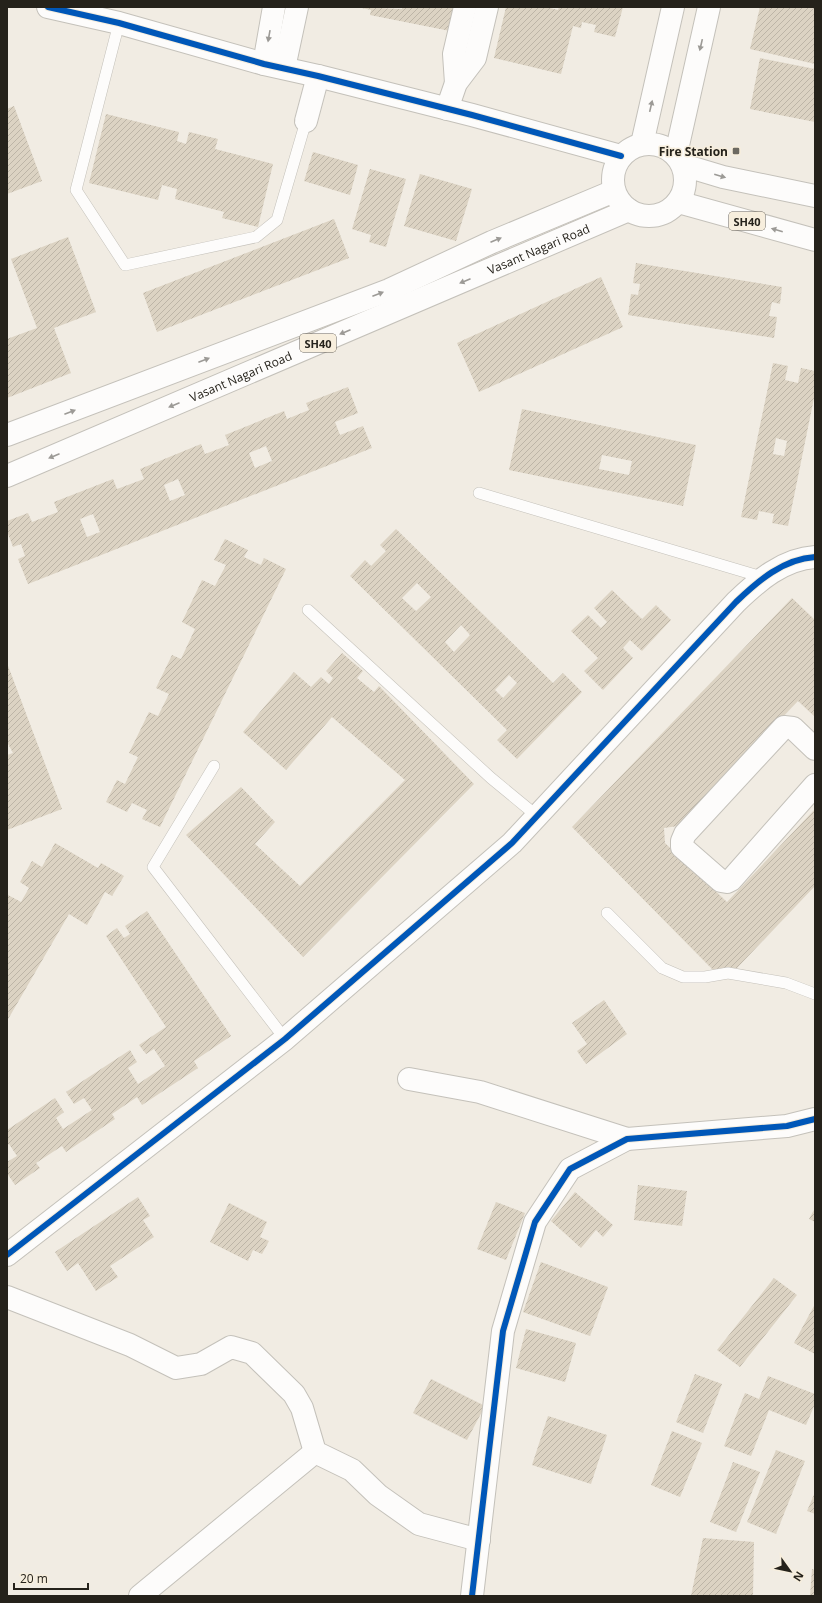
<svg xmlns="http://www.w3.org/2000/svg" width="822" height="1603" viewBox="0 0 822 1603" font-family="'Open Sans',sans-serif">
	<defs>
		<pattern id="building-hatch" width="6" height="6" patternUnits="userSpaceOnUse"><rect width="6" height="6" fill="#dcd3c3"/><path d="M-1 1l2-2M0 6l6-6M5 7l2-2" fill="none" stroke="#bdb5a7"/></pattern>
	</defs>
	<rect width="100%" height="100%" fill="#f1ece3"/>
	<g fill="url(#building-hatch)" fill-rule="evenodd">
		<polygon points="357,7 402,9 402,7 460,7 455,32 370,15 371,10"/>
		<polygon points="506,7 546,7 558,10 559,7 623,7 615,37 594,32 596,25 582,22 581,28 573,26 561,74 494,58"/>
		<polygon points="760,7 815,7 815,64 750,49"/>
		<polygon points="760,58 815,69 815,122 750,109"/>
		<polygon points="14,106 42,181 7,194 7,109"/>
		<polygon points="106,114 179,132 177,141 186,144 189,132 218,139 215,149 273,164 258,227 222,218 224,212 175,199 177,189 162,185 158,200 89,183"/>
		<polygon points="313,152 358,165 350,195 304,181"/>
		<polygon points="370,169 406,179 386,247 369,242 371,235 352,229"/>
		<polygon points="420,174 472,189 456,241 404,226"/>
		<polygon points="334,219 349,258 157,332 143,293"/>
		<polygon points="68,237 96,312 54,328 71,373 7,398 7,339 37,328 11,259"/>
		<polygon points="636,263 782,287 780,304 772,302 769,316 777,317 774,338 628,315 631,294 638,295 640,284 633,283"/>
		<polygon points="601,277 623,327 479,392 457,343"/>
		<path d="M773,363l15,3 -3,14 13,3 3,-15 14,3v22l-27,133 -16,-3 2,-9 -15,-3 -2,9 -16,-3zM776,438l11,3 -3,15 -11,-2z"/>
		<path d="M348,387l10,26 -23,9 5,13 23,-9 9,22 -344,136 -10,-25 7,-3 -4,-12 -8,3 -6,-16v-10l21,-8 4,9 26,-10 -4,-10 59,-23 4,10 27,-10 -4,-10 61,-25 4,10 24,-9 -4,-10 59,-24 3,8 22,-9 -3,-7zM266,446l6,15 -17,7 -6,-15zM178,479l7,16 -15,6 -6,-16zM93,514l7,18 -13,5 -7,-18z"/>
		<path d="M522,409l174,36 -13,61 -174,-36zM602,455l30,6 -3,14 -30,-6z"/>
		<path d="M396,529l157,154 10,-10 19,19 -65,67 -20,-19 10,-10 -157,-154 15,-16 6,6 15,-15 -6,-6zM417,583l14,14 -15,14 -14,-13zM461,625l9,10 -16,17 -9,-10zM509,675l8,8 -14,15 -8,-8z"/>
		<polygon points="225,539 248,550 244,557 261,565 264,558 286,569 160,827 142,819 147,810 132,803 127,812 106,802 117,780 125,784 138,757 129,753 149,712 158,716 169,694 156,688 172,655 181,659 195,629 182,622 202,580 215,586 226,565 214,560"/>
		<polygon points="612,590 642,619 656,605 671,620 642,651 630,640 623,648 633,658 603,690 584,671 598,658 571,631 588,615 601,628 607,622 594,608"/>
		<polygon points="792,598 815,620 815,717 798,701 678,826 664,828 665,843 727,902 815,809 815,886 737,968 714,971 572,827"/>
		<polygon points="342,653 363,671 357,678 374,692 379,686 474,784 303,957 186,835 241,787 275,822 255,844 300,886 405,780 332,717 286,770 243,732 294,672 311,687 321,677 329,684 333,678 326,671"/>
		<polygon points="7,663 62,809 7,830 7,755 13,753 7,742"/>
		<polygon points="55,843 98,868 101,863 124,876 112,896 105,892 87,925 69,914 7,1021 7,896 8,895 21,902 29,888 20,882 32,861 42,867"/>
		<polygon points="147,911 231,1036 194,1061 198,1068 142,1105 137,1097 112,1114 115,1119 66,1152 62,1146 36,1163 40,1168 15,1185 7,1173 7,1162 17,1156 9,1144 7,1145 7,1130 55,1098 64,1112 56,1118 63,1129 92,1110 84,1098 74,1104 66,1092 130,1050 137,1062 128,1068 138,1084 165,1066 154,1049 146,1054 139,1045 166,1027 106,936 117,928 124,938 130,934 125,926"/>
		<polygon points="604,1000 627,1034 586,1064 577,1051 587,1044 572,1023"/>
		<polygon points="638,1185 687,1191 682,1226 634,1220"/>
		<polygon points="575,1192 613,1225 603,1237 596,1230 581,1248 551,1221"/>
		<polygon points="138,1197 150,1216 143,1220 154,1237 110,1266 118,1277 96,1291 78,1263 67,1271 55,1252"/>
		<polygon points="496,1202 525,1213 506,1260 477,1249"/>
		<polygon points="229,1203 267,1222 260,1237 269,1241 262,1254 253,1250 248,1261 210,1242"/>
		<polygon points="815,1208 815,1222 809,1219"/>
		<polygon points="541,1262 608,1287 590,1336 523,1312"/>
		<polygon points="774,1278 797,1295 740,1367 717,1350"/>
		<polygon points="815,1304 815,1354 794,1343"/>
		<polygon points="526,1329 576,1343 565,1382 516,1368"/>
		<polygon points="695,1374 722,1384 703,1433 676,1422"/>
		<polygon points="768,1376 815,1394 815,1404 806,1425 769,1410 751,1456 724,1446 745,1393 759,1399"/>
		<polygon points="431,1379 485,1406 467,1440 413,1413"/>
		<polygon points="548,1416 607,1435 591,1484 532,1465"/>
		<polygon points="672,1431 702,1443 680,1497 651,1485"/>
		<polygon points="776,1450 805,1461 776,1534 747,1522"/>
		<polygon points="733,1462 760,1472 736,1532 710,1522"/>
		<polygon points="815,1492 815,1514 807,1511"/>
		<polygon points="703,1538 754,1542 753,1596 691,1596"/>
		<polygon points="812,1569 815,1570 815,1596 810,1596"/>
	</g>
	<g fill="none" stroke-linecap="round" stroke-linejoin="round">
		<defs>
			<g id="service">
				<polyline points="119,23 76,190 125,265 256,237 277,220 306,121"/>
				<polyline points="479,493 762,577"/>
				<polyline points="308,610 491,778 537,816"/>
				<polyline points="214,766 153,867 285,1039"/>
				<polyline points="607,913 662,968 683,977 705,977 728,973 786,983 815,994"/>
			</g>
			<g id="minor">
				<polyline points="48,7 119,23 264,64 318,76 472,115 621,156"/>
				<polyline points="264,64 274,7"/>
				<polyline points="284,68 297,7"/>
				<polyline points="456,83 454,54 465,7"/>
				<polyline points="447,109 456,83 475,58 487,7"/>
				<polyline points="306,121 318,76"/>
				<polyline points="815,749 793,728 784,727 685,834 682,841 682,847 721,881 727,882 731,880 815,785"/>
				<polyline points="409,1079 480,1092 627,1139"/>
				<polyline points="7,1297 130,1345 176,1368 201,1364 231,1347 252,1353 294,1394 302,1408 315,1452 352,1470 378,1495 419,1524 479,1540"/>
				<polyline points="140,1596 315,1452"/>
				<polyline points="472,1596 503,1331 535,1222 570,1169 627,1139 787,1126 815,1119"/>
			</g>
			<g id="tertiary">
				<polyline points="642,144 673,7"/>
				<polyline points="676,154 709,7"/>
				<path d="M7,1255l278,-216 227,-196 224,-241c22,-21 47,-43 79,-45"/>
			</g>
			<g id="primary">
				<circle cx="649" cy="180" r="36"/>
				<polyline points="683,165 723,177 815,196"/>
				<polyline points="678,202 815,240"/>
				<polyline points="7,435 389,290 492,242 614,191"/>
				<path id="s1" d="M7,476l622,-266"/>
			</g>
		</defs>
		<use href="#service" stroke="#c4c1ba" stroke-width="12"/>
		<use href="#minor" stroke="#c4c1ba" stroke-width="24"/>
		<use href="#tertiary" stroke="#c4c1ba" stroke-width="24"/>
		<use href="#primary" stroke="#c4c1ba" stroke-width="24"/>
		<use href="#service" stroke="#fdfcfb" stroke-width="11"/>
		<use href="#minor" stroke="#fdfcfb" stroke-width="22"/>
		<use href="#tertiary" stroke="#fdfcfb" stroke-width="22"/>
		<use href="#primary" stroke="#fdfcfb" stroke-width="22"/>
		<defs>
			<g id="cycleway">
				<polyline points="48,7 119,23 264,64 318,76 472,115 621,156"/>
				<path d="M7,1255l278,-216 227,-196 224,-241c22,-21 47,-43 79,-45"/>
				<polyline points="472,1596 503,1331 535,1222 570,1169 627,1139 787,1126 815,1119"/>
			</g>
		</defs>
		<use href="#cycleway" stroke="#f7eedd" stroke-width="8"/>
		<use href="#cycleway" stroke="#0057b8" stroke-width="6"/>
	</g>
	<defs><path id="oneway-solid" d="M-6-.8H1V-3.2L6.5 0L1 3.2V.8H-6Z"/></defs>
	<g fill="#9c9a96">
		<use href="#oneway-solid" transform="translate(269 36) rotate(100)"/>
		<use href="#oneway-solid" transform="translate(701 45) rotate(103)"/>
		<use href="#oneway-solid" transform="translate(651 106) rotate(-77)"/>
		<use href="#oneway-solid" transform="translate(720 176) rotate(16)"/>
		<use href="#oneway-solid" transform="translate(777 230) rotate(-164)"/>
		<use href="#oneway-solid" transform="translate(496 240) rotate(-23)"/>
		<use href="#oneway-solid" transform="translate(465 281) rotate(157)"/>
		<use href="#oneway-solid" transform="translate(378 294) rotate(-21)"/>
		<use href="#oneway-solid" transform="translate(345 332) rotate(157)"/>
		<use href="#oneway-solid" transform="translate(204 360) rotate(-21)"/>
		<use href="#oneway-solid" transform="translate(174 405) rotate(157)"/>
		<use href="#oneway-solid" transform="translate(70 412) rotate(-21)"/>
		<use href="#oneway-solid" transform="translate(54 456) rotate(157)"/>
	</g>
	<rect fill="#6c6961" stroke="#f7eedd" stroke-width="1.5" x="732" y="147" width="8" height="8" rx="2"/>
	<g text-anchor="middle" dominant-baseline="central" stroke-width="3" stroke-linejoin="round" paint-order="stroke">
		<g fill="#f7eedd" stroke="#645f55" stroke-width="1">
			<rect x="729" y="212" width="36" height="18" rx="3"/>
			<rect x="300" y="334" width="36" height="18" rx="3"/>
		</g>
		<g font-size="11" font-weight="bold" fill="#25221b">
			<text x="747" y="221">SH40</text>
			<text x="318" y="343">SH40</text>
		</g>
		<g font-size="12" font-weight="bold" fill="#25221b" stroke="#f7eedd" text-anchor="end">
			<text x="728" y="151">Fire Station</text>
		</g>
		<g font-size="12" fill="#25221b" stroke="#f7eedd">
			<text stroke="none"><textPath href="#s1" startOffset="578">Vasant Nagari Road</textPath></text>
			<text stroke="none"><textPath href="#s1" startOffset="254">Vasant Nagari Road</textPath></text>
		</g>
	</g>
	<rect width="822" height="1603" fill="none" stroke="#25221b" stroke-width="16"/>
	<g transform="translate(790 1571) rotate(123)" stroke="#f7eedd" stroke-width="3" paint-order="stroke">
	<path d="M0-3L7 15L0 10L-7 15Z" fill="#25221b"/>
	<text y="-6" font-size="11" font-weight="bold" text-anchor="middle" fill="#25221b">N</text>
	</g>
	<path d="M14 1583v6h74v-6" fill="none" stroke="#25221b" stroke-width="2"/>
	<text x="20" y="1583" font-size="12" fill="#25221b" stroke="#f7eedd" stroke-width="3" paint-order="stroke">20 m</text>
</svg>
